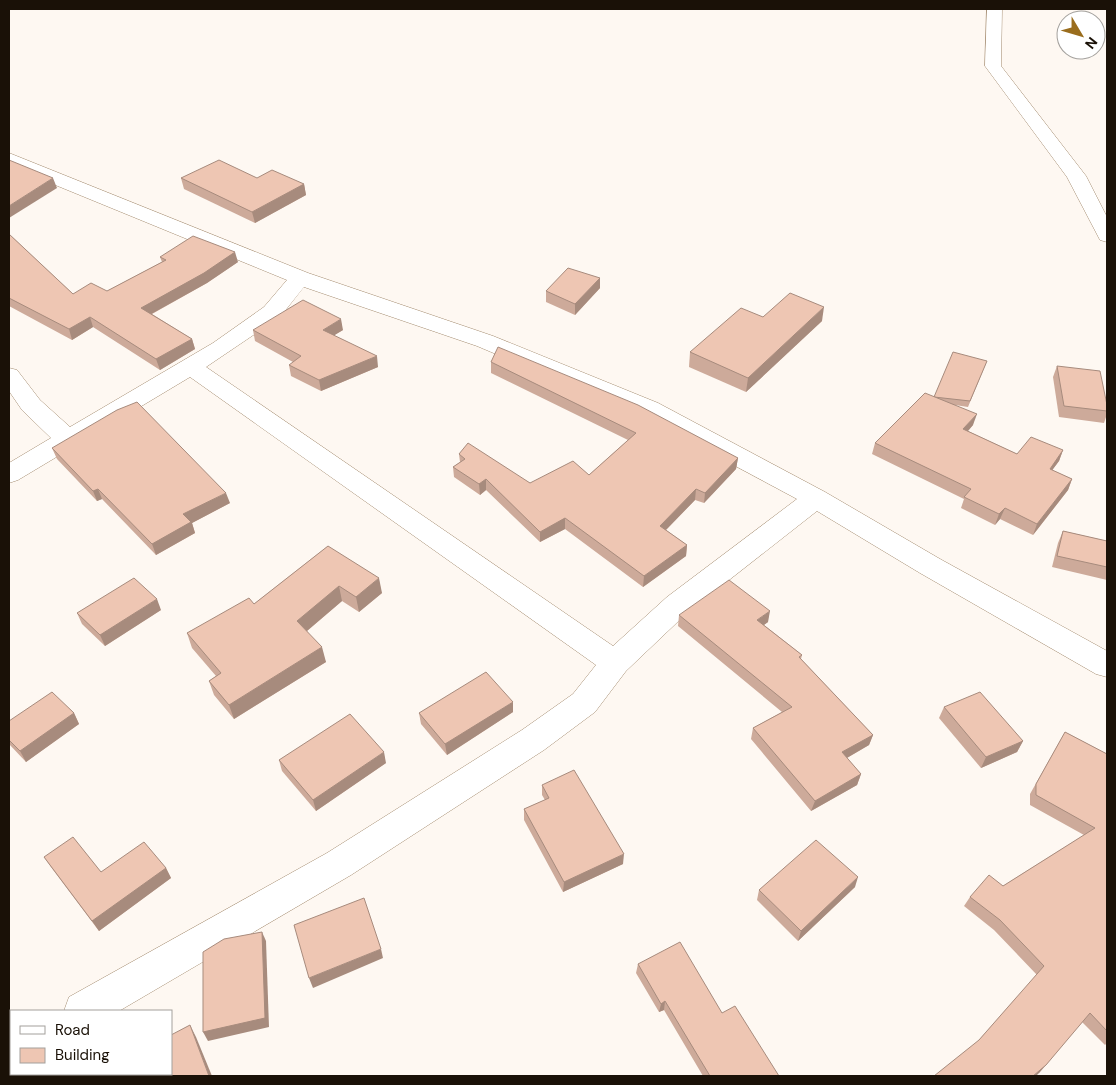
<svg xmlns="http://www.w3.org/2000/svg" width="1116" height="1085" viewBox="0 0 1116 1085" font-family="'DM Sans',sans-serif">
	<rect width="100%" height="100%" fill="#fef8f2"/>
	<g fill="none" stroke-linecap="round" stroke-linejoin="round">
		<defs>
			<g id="street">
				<polygon points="987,9 1002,9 1001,66 1086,176 1107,217 1107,242 1100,240 1067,177 985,66"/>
				<path d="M9,153l299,120 185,63 165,67 167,89 115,67 167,92v26l-11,-3 -176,-101 -103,-62 -130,102 -61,58 -31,41 -51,38 -193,125 -232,136h-55l5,-14 258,-144 195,-123 51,-36 23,-29 -406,-288 -172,103 -9,3v-20l42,-25 -29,-28 -13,-19v-23l8,2 23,30 30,27 143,-84 51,-36 23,-27 -278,-114zM304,287l173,59 163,69 157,84 -130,98 -54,49 -407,-279 74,-50z"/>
				<polygon points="11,1030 11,1070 9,1071 9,1031"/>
			</g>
		</defs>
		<use href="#street" stroke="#a48c70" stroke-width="1"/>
		<use href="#street" fill="#fff" fill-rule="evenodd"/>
	</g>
	<g fill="#cdaa9a">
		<polygon points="181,178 304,184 306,195 255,223 184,189"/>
		<polygon points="9,234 73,294 107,291 162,262 160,257 238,262 207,283 152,314 192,339 195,349 160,370 93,327 72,340 9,306"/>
		<polygon points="600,278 600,288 575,315 546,302 546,291"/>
		<polygon points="763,317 822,321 746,392 689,367 690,352"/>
		<polygon points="253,330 343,330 334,335 378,367 321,391 291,376 289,365 293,362 255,341"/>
		<polygon points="987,361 968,407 955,405 973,425 968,431 1017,454 1063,450 1059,461 1052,470 1072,479 1068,490 1033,535 1000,519 995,525 961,508 964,499 872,454 875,443 934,396"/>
		<polygon points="491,362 738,458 736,469 704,503 695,500 666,530 687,545 686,556 643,587 565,529 540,542 486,490 480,495 454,477 453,467 460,462 459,454 530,483 589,475 628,440 491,373"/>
		<polygon points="1057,366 1107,405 1107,414 1104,423 1059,417 1053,377"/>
		<polygon points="52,448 230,503 192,523 195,533 156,555 102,499 97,501 57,459"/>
		<polygon points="1063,531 1107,541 1107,580 1052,567 1058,543"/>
		<polygon points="328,546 382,593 359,612 342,601 307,631 326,662 234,719 214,695 209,681 216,676 192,648 187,633 254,604"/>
		<polygon points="161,610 105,646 82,624 77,613"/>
		<polygon points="679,615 768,622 764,625 802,655 801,659 873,735 869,745 847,758 861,774 857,785 811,811 751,739 753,728 782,712 678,626"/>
		<polygon points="944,707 1023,741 1017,752 981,768 939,718"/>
		<polygon points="513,712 447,755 421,724 419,713"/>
		<polygon points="74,713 79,724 26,762 9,744 9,721"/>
		<polygon points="1065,732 1107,754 1107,1043 1105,1045 1082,1022 1039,1073 979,1040 1037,975 994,930 964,906 970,897 1003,886 1084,835 1030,805 1030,794"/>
		<polygon points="279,760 386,763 316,811 282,771"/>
		<polygon points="542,785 623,864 563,892 524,820 524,809 545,800 542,795"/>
		<polygon points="44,857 101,872 166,868 171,878 99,931 51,867"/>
		<polygon points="855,887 798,941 757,900 759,890"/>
		<polygon points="638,964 722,1013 779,1076 703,1076 664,1010 659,1012 636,973"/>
	</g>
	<g fill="#a78b7d">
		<polygon points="53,178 57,188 9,218 9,206"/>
		<polygon points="304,184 306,195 255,223 252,212"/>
		<polygon points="235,252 238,262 207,283 144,318 141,308"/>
		<polygon points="600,278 600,288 575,315 575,304"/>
		<polygon points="824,307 822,321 746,392 748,378"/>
		<polygon points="90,317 93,327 72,340 69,329"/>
		<polygon points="341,319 343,330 325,341 323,330"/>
		<polygon points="192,339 195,349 160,370 156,359"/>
		<polygon points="377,356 378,367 321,391 319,380"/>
		<polygon points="977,414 973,425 960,440 963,429"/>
		<polygon points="1063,450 1059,461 1045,480 1050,469"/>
		<polygon points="738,458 736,469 704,503 705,493"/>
		<polygon points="486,479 486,490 480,495 479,484"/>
		<polygon points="1072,479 1068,490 1033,535 1037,524"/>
		<polygon points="98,489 102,499 97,501 93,491"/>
		<polygon points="696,489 695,500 659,537 660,526"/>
		<polygon points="226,493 230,503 192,523 195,533 156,555 152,544 183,514"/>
		<polygon points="1005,508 1000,519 995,525 999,514"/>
		<polygon points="565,518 565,529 540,542 540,532"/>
		<polygon points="687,545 686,556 643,587 644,576"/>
		<polygon points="379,578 382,593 359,612 356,597"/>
		<polygon points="339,586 342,601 301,636 297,621"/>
		<polygon points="157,599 161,610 105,646 100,635"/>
		<polygon points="770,611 768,622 755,631 757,620"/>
		<polygon points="322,647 326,662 234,719 229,705"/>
		<polygon points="513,702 513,712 447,755 445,744"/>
		<polygon points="74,713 79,724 26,762 20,751"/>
		<polygon points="873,735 869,745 838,763 842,752"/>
		<polygon points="1023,741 1017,752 981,768 986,757"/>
		<polygon points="384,752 386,763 316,811 313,800"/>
		<polygon points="861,774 857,785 811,811 815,801"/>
		<polygon points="624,854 623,864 563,892 564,882"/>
		<polygon points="166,868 171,878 99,931 92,921"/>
		<polygon points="858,877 855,887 798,941 801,931"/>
		<polygon points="262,932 266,941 269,1027 208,1041 203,1032"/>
		<polygon points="381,949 383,958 313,988 309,978"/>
		<polygon points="665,1001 664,1010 659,1012 661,1004"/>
		<polygon points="190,1025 196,1037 212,1076 209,1076"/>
		<polygon points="1046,1065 1039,1073 1036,1076 1033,1076"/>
		<polygon points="135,1074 139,1074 140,1076 135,1076"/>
	</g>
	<g fill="#eec6b3" stroke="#a78b7d">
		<polygon points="9,160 53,178 9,206"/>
		<polygon points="219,160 257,178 272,170 304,184 252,212 181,178"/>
		<polygon points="9,234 73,294 91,283 107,291 166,260 160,257 193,236 235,252 204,273 141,308 192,339 156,359 90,317 69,329 9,298"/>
		<polygon points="568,268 600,278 575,304 546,291"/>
		<polygon points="790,293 824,307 748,378 690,352 741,308 763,317"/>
		<polygon points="303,300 341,319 323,330 377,356 319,380 289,365 301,356 253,330"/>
		<polygon points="498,347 638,405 738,458 705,493 696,489 660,526 687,545 644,576 565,518 540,532 486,479 479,484 453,467 465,459 459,454 468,443 530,483 573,461 589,475 636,433 491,362"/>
		<polygon points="953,352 987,361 970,401 934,397"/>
		<polygon points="1057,366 1100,371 1107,405 1107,411 1064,406"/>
		<polygon points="925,393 977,414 963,429 1017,454 1031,437 1063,450 1050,469 1072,479 1037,524 1005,508 999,514 964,497 971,489 875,443"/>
		<polygon points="137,402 226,493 183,514 191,522 152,544 98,489 93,491 52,448 117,410"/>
		<polygon points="1063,531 1107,541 1107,567 1057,556"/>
		<polygon points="328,546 379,578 356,597 339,586 297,621 322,647 229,705 209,681 221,673 187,633 249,598 254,604"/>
		<polygon points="134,578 157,599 100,635 77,613"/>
		<polygon points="729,580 770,611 757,620 802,655 799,657 873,735 842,752 861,774 815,801 753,728 792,707 679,615"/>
		<polygon points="486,672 513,702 445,744 419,713"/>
		<polygon points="52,692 74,713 20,751 9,740 9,721"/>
		<polygon points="980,692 1023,741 986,757 944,707"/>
		<polygon points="350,714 384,752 313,800 279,760"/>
		<polygon points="1065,732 1107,754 1107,1031 1090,1013 1046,1065 1033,1076 934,1076 979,1040 1044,966 1000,920 970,897 989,875 1003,886 1095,828 1036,795 1036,784"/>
		<polygon points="574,770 624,854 564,882 524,809 549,798 542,785"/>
		<polygon points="73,837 101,872 144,842 166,868 92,921 44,857"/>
		<polygon points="816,840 858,877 801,931 759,890"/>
		<polygon points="364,898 381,949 309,978 294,925"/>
		<polygon points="262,932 265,1018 203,1032 203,952 224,939"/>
		<polygon points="680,942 722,1013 735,1006 779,1076 710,1076 665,1001 661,1004 638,964"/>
		<polygon points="190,1025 209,1076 172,1076 171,1073 171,1035"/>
		<rect x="27" y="1074" width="108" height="2"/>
	</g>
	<rect width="1116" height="1085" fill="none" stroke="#1a1107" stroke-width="20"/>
	<rect x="10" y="1010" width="162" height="65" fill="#ffffff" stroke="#a3a09c"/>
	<rect x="20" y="1026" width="25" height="8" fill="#ffffff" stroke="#a3a09c"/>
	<text x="55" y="1035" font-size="15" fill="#1a1107">Road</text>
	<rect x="20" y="1048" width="25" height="15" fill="#eec6b3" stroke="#a3a09c"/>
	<text x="55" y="1060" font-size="15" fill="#1a1107">Building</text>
	<g transform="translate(1081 35) rotate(128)"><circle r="24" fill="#ffffff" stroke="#a3a09c"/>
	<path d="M0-4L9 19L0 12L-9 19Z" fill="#9a6d1d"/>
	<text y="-8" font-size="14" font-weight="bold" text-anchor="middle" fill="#1a1107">N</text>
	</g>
</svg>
